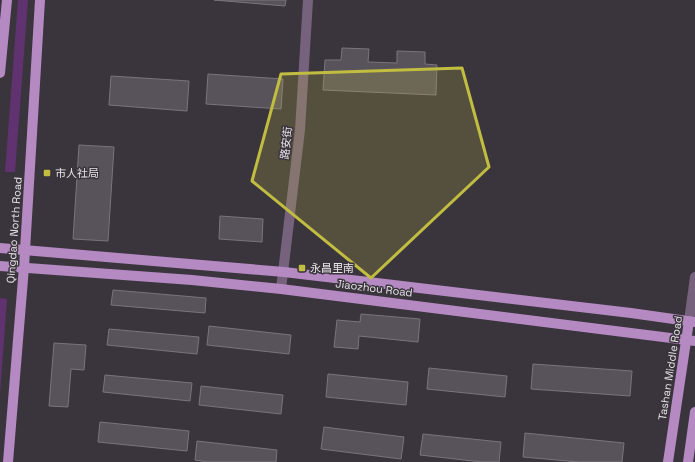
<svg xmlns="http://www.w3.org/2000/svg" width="695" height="462" viewBox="0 0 695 462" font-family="'Space Grotesk','Noto Sans SC',sans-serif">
	<rect width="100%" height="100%" fill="#3a353c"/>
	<g fill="#60326f">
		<polygon points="18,0 28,0 15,172 5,172"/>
		<polygon points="0,298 7,299 0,394"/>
	</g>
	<g fill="#58525a" stroke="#7a747c">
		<polygon points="214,0 286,0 285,6"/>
		<polygon points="342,48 369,49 368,62 397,63 397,51 425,52 425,64 437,65 436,95 323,90 325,60 341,60"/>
		<polygon points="208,74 283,79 281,109 206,104"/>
		<polygon points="111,76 189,81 187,111 109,105"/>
		<polygon points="79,145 114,147 108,241 73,239"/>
		<polygon points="220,216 263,219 262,242 219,239"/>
		<polygon points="113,290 206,298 205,313 111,305"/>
		<polygon points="361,314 420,319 418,342 359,336 358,349 334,347 337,320 360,322"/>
		<polygon points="209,326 291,335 289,354 207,345"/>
		<polygon points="109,329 199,337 197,354 107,345"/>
		<polygon points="54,343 86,345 84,370 71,369 68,407 49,406"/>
		<polygon points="533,364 632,371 630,396 531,389"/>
		<polygon points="429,368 507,376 505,397 427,389"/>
		<polygon points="328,374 408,382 406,405 326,397"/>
		<polygon points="105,375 192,383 190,401 103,392"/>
		<polygon points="201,386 283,395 281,414 199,405"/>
		<polygon points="100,422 189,431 187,451 98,442"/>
		<polygon points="324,427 404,437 401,459 321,449"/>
		<polygon points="525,433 624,443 622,462 579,462 523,457"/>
		<polygon points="423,434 501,442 499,462 482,462 420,455"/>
		<polygon points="197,441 277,450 276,462 208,462 195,460"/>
	</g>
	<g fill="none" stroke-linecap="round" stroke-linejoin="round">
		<g stroke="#77627e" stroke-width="10">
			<polyline points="281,289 300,130 308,0"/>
			<polyline points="689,321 695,277"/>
		</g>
		<g stroke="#b58ac3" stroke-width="10">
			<polyline points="0,73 7,0"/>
			<polyline points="0,248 284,272 631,313 695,322"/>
			<polyline points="0,266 192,280 281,289 695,341"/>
			<polyline points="8,462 24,267 40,0"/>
			<polyline points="668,462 689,321"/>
			<polyline points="688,462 695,412"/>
		</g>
	</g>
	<path fill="#c1bd40" fill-opacity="0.2" stroke="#c1bd40" stroke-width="3" stroke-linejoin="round" d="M462,68l27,99 -118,111 -119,-97 29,-107z"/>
	<g fill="#c1bd40" stroke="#3a353c" stroke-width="1.5">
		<rect x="43" y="169" width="8" height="8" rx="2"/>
		<rect x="298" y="264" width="8" height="8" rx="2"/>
	</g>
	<g text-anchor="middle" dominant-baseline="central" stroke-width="3" stroke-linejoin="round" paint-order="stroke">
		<g font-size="11" fill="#e7e4e9" stroke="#3a353c">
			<text transform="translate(286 143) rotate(-84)">路安街</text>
			<text transform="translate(14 230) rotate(-86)">Qingdao North Road</text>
			<text transform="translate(374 288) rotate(7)">Jiaozhou Road</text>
			<text transform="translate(670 368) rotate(-81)">Tashan Middle Road</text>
		</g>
		<g font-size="11" fill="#e7e4e9" stroke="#3a353c" text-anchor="start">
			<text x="55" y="173">市人社局</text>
			<text x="310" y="268">永昌里南</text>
		</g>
	</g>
</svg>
